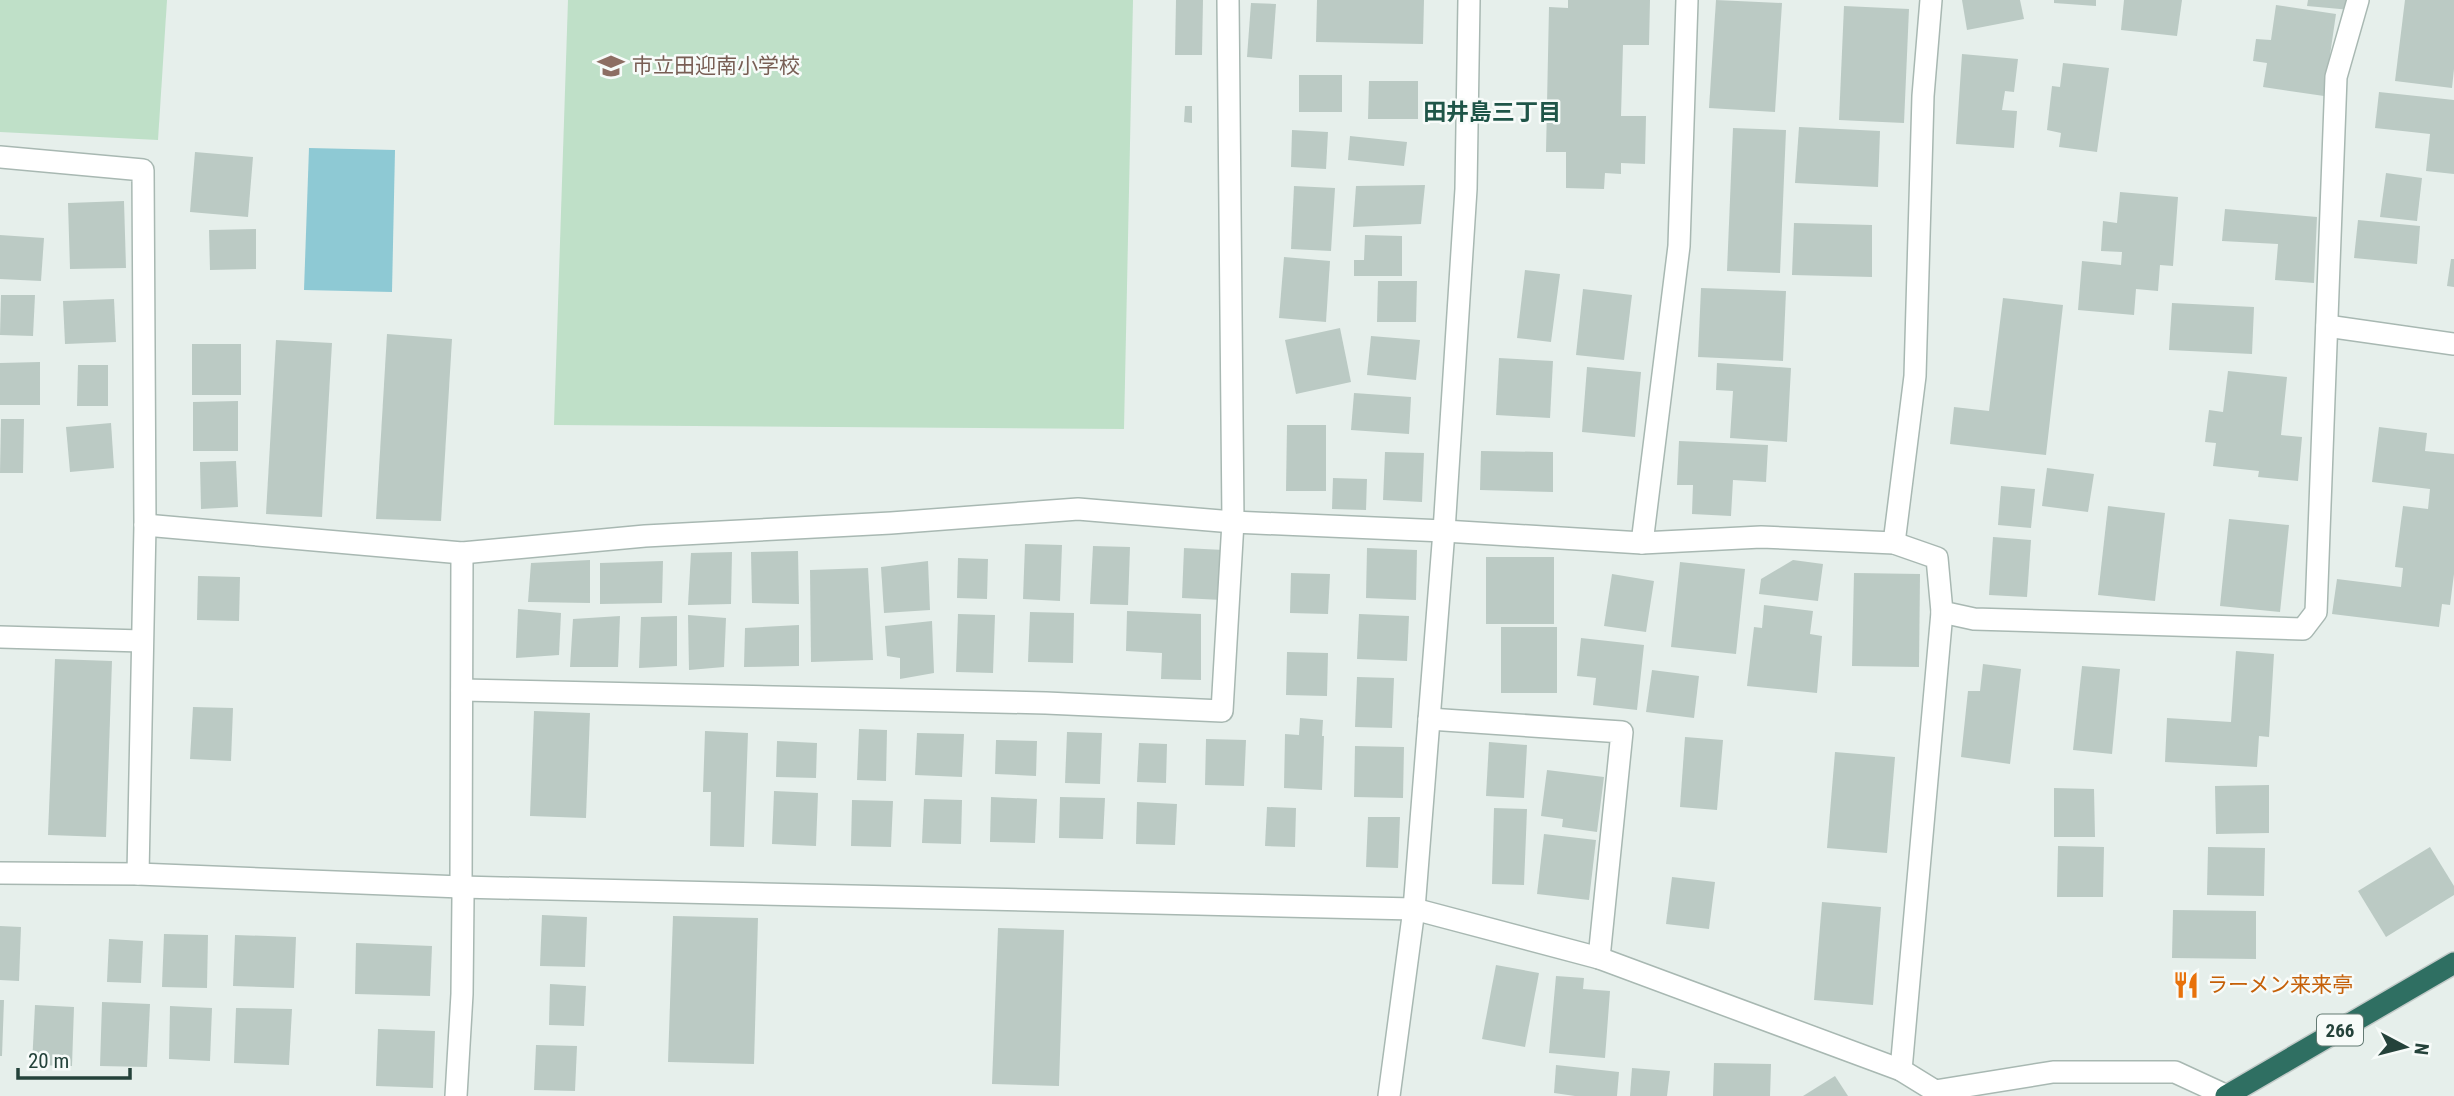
<svg xmlns="http://www.w3.org/2000/svg" width="2454" height="1096" viewBox="0 0 2454 1096" font-family="'Roboto Condensed','Noto Sans JP',sans-serif">
	<rect width="100%" height="100%" fill="#e6efeb"/>
	<g fill="#bfe0c8">
		<polygon points="0,0 167,0 158,140 0,132"/>
		<polygon points="568,0 1133,0 1124,429 554,425"/>
	</g>
	<polygon fill="#8ec9d4" points="309,148 395,150 392,292 304,290"/>
	<g fill="#bbcac4">
		<polygon points="1176,0 1203,0 1202,55 1175,55"/>
		<polygon points="1317,0 1424,0 1423,44 1316,42"/>
		<polygon points="1568,0 1650,0 1649,45 1623,45 1621,116 1646,116 1645,164 1621,163 1621,174 1605,173 1604,189 1566,188 1566,152 1546,152 1549,7 1568,8"/>
		<polygon points="1716,0 1782,3 1775,112 1709,108"/>
		<polygon points="1962,0 2020,0 2024,19 1967,30"/>
		<polygon points="2054,0 2096,0 2096,6 2054,3"/>
		<polygon points="2124,0 2182,0 2177,36 2121,30"/>
		<polygon points="2308,0 2352,0 2351,10 2307,6"/>
		<polygon points="2405,0 2454,0 2454,69 2452,88 2395,81"/>
		<polygon points="1251,3 1276,4 1272,59 1247,57"/>
		<polygon points="2276,5 2336,14 2324,96 2263,87 2267,63 2253,61 2256,39 2271,40"/>
		<polygon points="1844,6 1909,9 1904,123 1839,120"/>
		<polygon points="1962,54 2018,59 2014,92 2005,91 2002,110 2017,111 2014,148 1956,144"/>
		<polygon points="2063,63 2109,68 2097,152 2059,147 2061,133 2047,130 2052,86 2060,87"/>
		<rect x="1299" y="75" width="43" height="37"/>
		<polygon points="1369,81 1418,81 1418,119 1368,119"/>
		<polygon points="2379,92 2454,100 2454,174 2426,171 2430,134 2375,128"/>
		<polygon points="1185,106 1192,106 1192,123 1184,122"/>
		<polygon points="1799,127 1880,131 1878,187 1795,183"/>
		<polygon points="1733,128 1786,130 1780,273 1727,271"/>
		<polygon points="1292,130 1328,132 1326,169 1291,167"/>
		<polygon points="1350,136 1407,142 1404,166 1348,160"/>
		<polygon points="195,152 253,157 248,217 190,212"/>
		<polygon points="2386,173 2422,178 2417,221 2380,217"/>
		<polygon points="1425,185 1421,224 1353,227 1356,186"/>
		<polygon points="1294,186 1335,188 1331,251 1291,249"/>
		<polygon points="2120,192 2178,197 2173,266 2160,265 2158,291 2136,289 2134,315 2078,310 2082,261 2121,265 2122,252 2101,251 2103,221 2117,223"/>
		<polygon points="124,201 126,268 70,269 68,203"/>
		<polygon points="2225,209 2317,217 2314,283 2275,280 2278,244 2222,241"/>
		<polygon points="2358,220 2420,226 2417,264 2354,258"/>
		<polygon points="1794,223 1872,225 1872,277 1792,275"/>
		<polygon points="256,229 256,269 210,270 209,230"/>
		<polygon points="0,235 44,238 41,281 0,279"/>
		<polygon points="1365,235 1402,236 1402,276 1354,276 1354,260 1364,260"/>
		<polygon points="1284,257 1330,261 1326,322 1279,318"/>
		<polygon points="2451,259 2454,259 2454,287 2447,286"/>
		<polygon points="1525,270 1560,274 1551,342 1517,338"/>
		<polygon points="1378,281 1417,281 1416,322 1377,322"/>
		<polygon points="1701,288 1786,291 1783,361 1698,357"/>
		<polygon points="1583,289 1632,295 1624,360 1576,355"/>
		<polygon points="1,295 35,295 33,336 0,335"/>
		<polygon points="2003,298 2063,305 2046,455 1950,444 1954,407 1989,411"/>
		<polygon points="114,299 116,342 65,344 63,301"/>
		<polygon points="2172,303 2254,307 2252,354 2169,350"/>
		<polygon points="1340,328 1351,382 1296,394 1285,340"/>
		<polygon points="387,334 452,339 441,521 376,519"/>
		<polygon points="1371,336 1420,340 1416,380 1367,375"/>
		<polygon points="276,340 332,343 322,517 266,514"/>
		<rect x="192" y="344" width="49" height="51"/>
		<polygon points="1499,358 1553,361 1550,418 1496,415"/>
		<polygon points="40,362 40,405 0,405 0,363"/>
		<polygon points="1717,363 1791,368 1787,442 1730,438 1733,391 1716,390"/>
		<polygon points="78,365 108,365 108,406 77,406"/>
		<polygon points="1587,367 1641,372 1635,437 1582,432"/>
		<polygon points="2228,371 2287,377 2281,435 2302,437 2298,481 2258,477 2259,471 2213,466 2216,443 2205,442 2209,410 2223,412"/>
		<polygon points="1354,393 1411,397 1409,434 1351,430"/>
		<polygon points="238,401 238,451 193,451 193,402"/>
		<polygon points="1,419 24,419 23,473 0,473"/>
		<polygon points="111,423 114,468 70,472 66,427"/>
		<polygon points="1287,425 1326,425 1326,491 1286,491"/>
		<polygon points="2379,427 2427,433 2425,451 2454,454 2454,574 2450,605 2442,604 2439,627 2332,614 2337,579 2401,587 2403,568 2395,567 2403,506 2428,509 2430,489 2372,482"/>
		<polygon points="1679,441 1768,445 1766,482 1733,480 1731,516 1692,514 1693,485 1677,485"/>
		<polygon points="1481,451 1553,452 1553,492 1480,490"/>
		<polygon points="1385,452 1424,453 1422,502 1383,500"/>
		<polygon points="236,461 238,507 201,509 200,462"/>
		<polygon points="2047,468 2094,474 2088,512 2042,506"/>
		<polygon points="1333,478 1367,479 1366,510 1332,509"/>
		<polygon points="2001,486 2035,489 2031,528 1998,525"/>
		<polygon points="2108,506 2165,513 2155,601 2098,595"/>
		<polygon points="2229,519 2289,525 2280,612 2220,606"/>
		<polygon points="1993,537 2031,540 2027,597 1989,595"/>
		<polygon points="1025,544 1062,545 1060,601 1023,599"/>
		<polygon points="1093,546 1130,547 1128,605 1090,604"/>
		<polygon points="1184,548 1224,550 1222,600 1182,598"/>
		<polygon points="1367,548 1417,550 1416,600 1366,598"/>
		<polygon points="798,551 799,604 752,603 751,552"/>
		<polygon points="732,552 731,604 688,605 691,553"/>
		<rect x="1486" y="557" width="68" height="67"/>
		<polygon points="958,558 988,559 987,599 957,598"/>
		<polygon points="590,560 590,603 528,602 531,563"/>
		<polygon points="1793,560 1823,564 1818,601 1759,594 1761,579"/>
		<polygon points="663,561 662,603 600,604 600,563"/>
		<polygon points="928,561 930,610 884,613 881,567"/>
		<polygon points="1680,562 1745,569 1736,654 1671,647"/>
		<polygon points="868,568 873,660 811,662 810,570"/>
		<polygon points="1291,573 1330,574 1328,614 1290,613"/>
		<polygon points="1854,573 1920,574 1919,667 1852,666"/>
		<polygon points="1612,574 1654,581 1646,632 1604,626"/>
		<polygon points="198,576 240,577 239,621 197,620"/>
		<polygon points="1764,605 1813,611 1810,634 1822,636 1817,693 1747,686 1754,627 1762,628"/>
		<polygon points="518,609 561,613 559,655 516,658"/>
		<polygon points="1127,611 1201,614 1201,680 1161,679 1162,653 1126,651"/>
		<polygon points="1030,612 1074,613 1073,663 1028,662"/>
		<polygon points="958,614 995,615 993,673 956,672"/>
		<polygon points="1359,614 1409,616 1407,661 1357,659"/>
		<polygon points="688,615 726,618 724,667 689,670"/>
		<polygon points="620,616 618,667 570,667 573,619"/>
		<polygon points="677,616 677,666 639,668 641,617"/>
		<polygon points="932,621 934,673 900,679 900,658 887,656 885,626"/>
		<polygon points="799,625 799,666 744,667 745,628"/>
		<rect x="1501" y="627" width="56" height="66"/>
		<polygon points="1581,638 1644,645 1637,710 1593,705 1596,678 1577,676"/>
		<polygon points="2236,651 2274,654 2269,737 2259,736 2257,767 2165,762 2167,718 2231,722"/>
		<polygon points="1287,652 1328,653 1327,696 1286,695"/>
		<polygon points="55,659 112,661 106,837 48,835"/>
		<polygon points="1983,664 2021,669 2010,764 1961,757 1968,691 1980,691"/>
		<polygon points="2082,666 2120,669 2112,754 2073,750"/>
		<polygon points="1652,670 1699,676 1694,718 1646,712"/>
		<polygon points="1357,677 1394,678 1392,728 1355,727"/>
		<polygon points="193,707 233,708 231,761 190,759"/>
		<polygon points="534,711 590,713 586,818 530,816"/>
		<polygon points="1300,718 1323,720 1322,736 1324,736 1322,790 1284,788 1285,734 1299,735"/>
		<polygon points="859,729 887,730 886,781 857,780"/>
		<polygon points="705,731 748,733 744,847 710,846 711,792 703,792"/>
		<polygon points="1067,732 1102,733 1100,784 1065,783"/>
		<polygon points="917,733 964,734 962,777 915,775"/>
		<polygon points="1685,737 1723,740 1717,810 1680,807"/>
		<polygon points="1206,739 1246,740 1244,786 1205,785"/>
		<polygon points="996,740 1037,741 1036,776 995,774"/>
		<polygon points="777,741 817,743 816,778 776,777"/>
		<polygon points="1489,742 1527,745 1524,798 1486,796"/>
		<polygon points="1139,743 1167,744 1166,783 1137,782"/>
		<polygon points="1355,746 1404,747 1403,798 1354,797"/>
		<polygon points="1835,752 1895,757 1887,853 1827,848"/>
		<polygon points="1547,770 1604,777 1597,832 1562,827 1563,819 1541,816"/>
		<polygon points="2269,785 2269,833 2216,834 2215,786"/>
		<polygon points="2054,788 2094,789 2095,837 2054,837"/>
		<polygon points="774,791 818,793 816,846 772,844"/>
		<polygon points="991,797 1037,799 1035,843 990,842"/>
		<polygon points="1060,797 1105,798 1103,839 1059,838"/>
		<polygon points="924,799 962,800 961,844 922,843"/>
		<polygon points="852,800 893,801 891,847 851,846"/>
		<polygon points="1137,802 1177,804 1175,845 1136,844"/>
		<polygon points="1267,807 1296,808 1295,847 1265,846"/>
		<polygon points="1494,808 1527,809 1524,885 1492,884"/>
		<polygon points="1368,817 1400,817 1398,868 1366,867"/>
		<polygon points="1544,834 1596,840 1589,900 1537,894"/>
		<polygon points="2058,846 2104,847 2103,897 2057,897"/>
		<polygon points="2208,847 2265,848 2264,896 2207,895"/>
		<polygon points="2430,847 2454,886 2454,895 2386,937 2358,891"/>
		<polygon points="1672,877 1715,882 1709,929 1666,924"/>
		<polygon points="1822,902 1881,907 1873,1005 1814,1000"/>
		<polygon points="2173,910 2256,911 2256,959 2172,958"/>
		<polygon points="542,915 587,917 585,967 540,966"/>
		<polygon points="673,916 758,918 754,1064 668,1062"/>
		<polygon points="0,926 21,927 19,981 0,980"/>
		<polygon points="998,928 1064,930 1059,1086 992,1084"/>
		<polygon points="164,934 208,935 207,988 162,987"/>
		<polygon points="235,935 296,937 294,988 233,986"/>
		<polygon points="109,939 143,941 141,983 107,982"/>
		<polygon points="356,943 432,946 430,996 355,994"/>
		<polygon points="1496,965 1539,973 1525,1047 1482,1039"/>
		<polygon points="1556,976 1584,978 1583,989 1610,991 1605,1058 1549,1053"/>
		<polygon points="550,984 586,986 584,1026 549,1025"/>
		<polygon points="0,1000 4,1000 2,1056 0,1056"/>
		<polygon points="102,1002 150,1004 147,1067 100,1066"/>
		<polygon points="35,1005 74,1007 72,1066 32,1065"/>
		<polygon points="170,1006 212,1008 210,1061 169,1059"/>
		<polygon points="236,1008 292,1009 289,1065 234,1063"/>
		<polygon points="378,1029 435,1031 433,1088 376,1086"/>
		<polygon points="536,1045 577,1046 575,1091 534,1090"/>
		<polygon points="1714,1063 1771,1064 1770,1096 1713,1096"/>
		<polygon points="1556,1065 1619,1072 1617,1096 1575,1096 1554,1093"/>
		<polygon points="1632,1068 1670,1071 1667,1096 1630,1096"/>
		<polygon points="1835,1076 1848,1096 1803,1096"/>
	</g>
	<g fill="none" stroke-linecap="round" stroke-linejoin="round">
		<defs>
			<g id="minor">
				<polyline points="0,157 143,170 145,525 138,874"/>
				<polyline points="2327,326 2454,344"/>
				<polyline points="145,525 462,553 645,536 891,523 1078,509 1233,522 1444,531 1642,543 1761,537 1894,543 1937,558 1942,612 1974,619 2303,629 2316,612 2336,77 2358,0"/>
				<polyline points="1642,543 1679,246 1687,0"/>
				<polyline points="1894,543 1915,376 1923,96 1931,0"/>
				<polyline points="0,637 142,641"/>
				<polyline points="462,690 1046,703 1222,711 1233,522 1228,0"/>
				<polyline points="1429,719 1622,732 1599,958"/>
				<polyline points="0,873 138,874 461,887 1414,909 1599,958 1901,1070 1935,1091 2053,1072 2175,1072 2227,1096"/>
				<polyline points="1901,1070 1942,612"/>
				<polyline points="456,1096 462,994 463,897 461,887 462,553"/>
				<polyline points="1389,1096 1414,909 1444,531 1466,189 1469,0"/>
			</g>
			<polyline id="highway" points="2226,1096 2454,963"/>
		</defs>
		<use href="#minor" stroke="#a8b8b2" stroke-width="24"/>
		<use href="#highway" stroke="#c2cac8" stroke-width="24"/>
		<use href="#minor" stroke="#fff" stroke-width="21"/>
		<use href="#highway" stroke="#2f6f62" stroke-width="21"/>
	</g>
	<defs>
		<symbol id="school-bare" viewBox="-9 -9 18 18"><path d="M0-5L7-2L0 1L-7-2ZM-4 1L0 2.5L4 1V4Q0 6-4 4Z" fill="#8d6e63" stroke="#f7fbf9" stroke-width="2.5" paint-order="stroke"/></symbol>
		<symbol id="restaurant-bare" viewBox="-9 -9 18 18"><path d="M-5-6h1v4h1v-4h1v4h1v-4h1v5L-1.5 .5V6h-2V.5L-5-1ZM5-6V6H3V1.5H1.5Q1.5-4 5-6Z" fill="#e8710a" stroke="#f7fbf9" stroke-width="2.5" paint-order="stroke"/></symbol>
	</defs>
	<g fill-rule="evenodd">
		<use href="#school-bare" x="592" y="47" width="38" height="38"/>
		<use href="#restaurant-bare" x="2167" y="966" width="38" height="38"/>
	</g>
	<g text-anchor="middle" dominant-baseline="central" stroke-width="5" stroke-linejoin="round" paint-order="stroke">
		<rect fill="#f7fbf9" stroke="#637a73" stroke-width="2" x="2317" y="1014.5" width="46" height="31" rx="5"/>
		<g font-size="19" font-weight="bold" fill="#24423a">
			<text x="2340" y="1030">266</text>
		</g>
		<g font-size="21" fill="#785e54" stroke="#f7fbf9" text-anchor="start">
			<text x="632" y="66">市立田迎南小学校</text>
		</g>
		<g font-size="21" fill="#c56008" stroke="#f7fbf9" text-anchor="start">
			<text x="2207" y="985">ラーメン来来亭</text>
		</g>
		<g font-size="23" font-weight="bold" fill="#1f5548" stroke="#f7fbf9">
			<text x="1492" y="112">田井島三丁目</text>
		</g>
	</g>
	<g transform="translate(2405 1047) rotate(97)" stroke="#f7fbf9" stroke-width="5" paint-order="stroke">
	<path d="M0-5L12 26L0 18L-12 26Z" fill="#24423a"/>
	<text y="-10" font-size="19" font-weight="bold" text-anchor="middle" fill="#24423a">N</text>
	</g>
	<path d="M18 1068v10h112v-10" fill="none" stroke="#24423a" stroke-width="3.5"/>
	<text x="28" y="1068" font-size="21" fill="#24423a" stroke="#f7fbf9" stroke-width="5" paint-order="stroke">20 m</text>
</svg>
